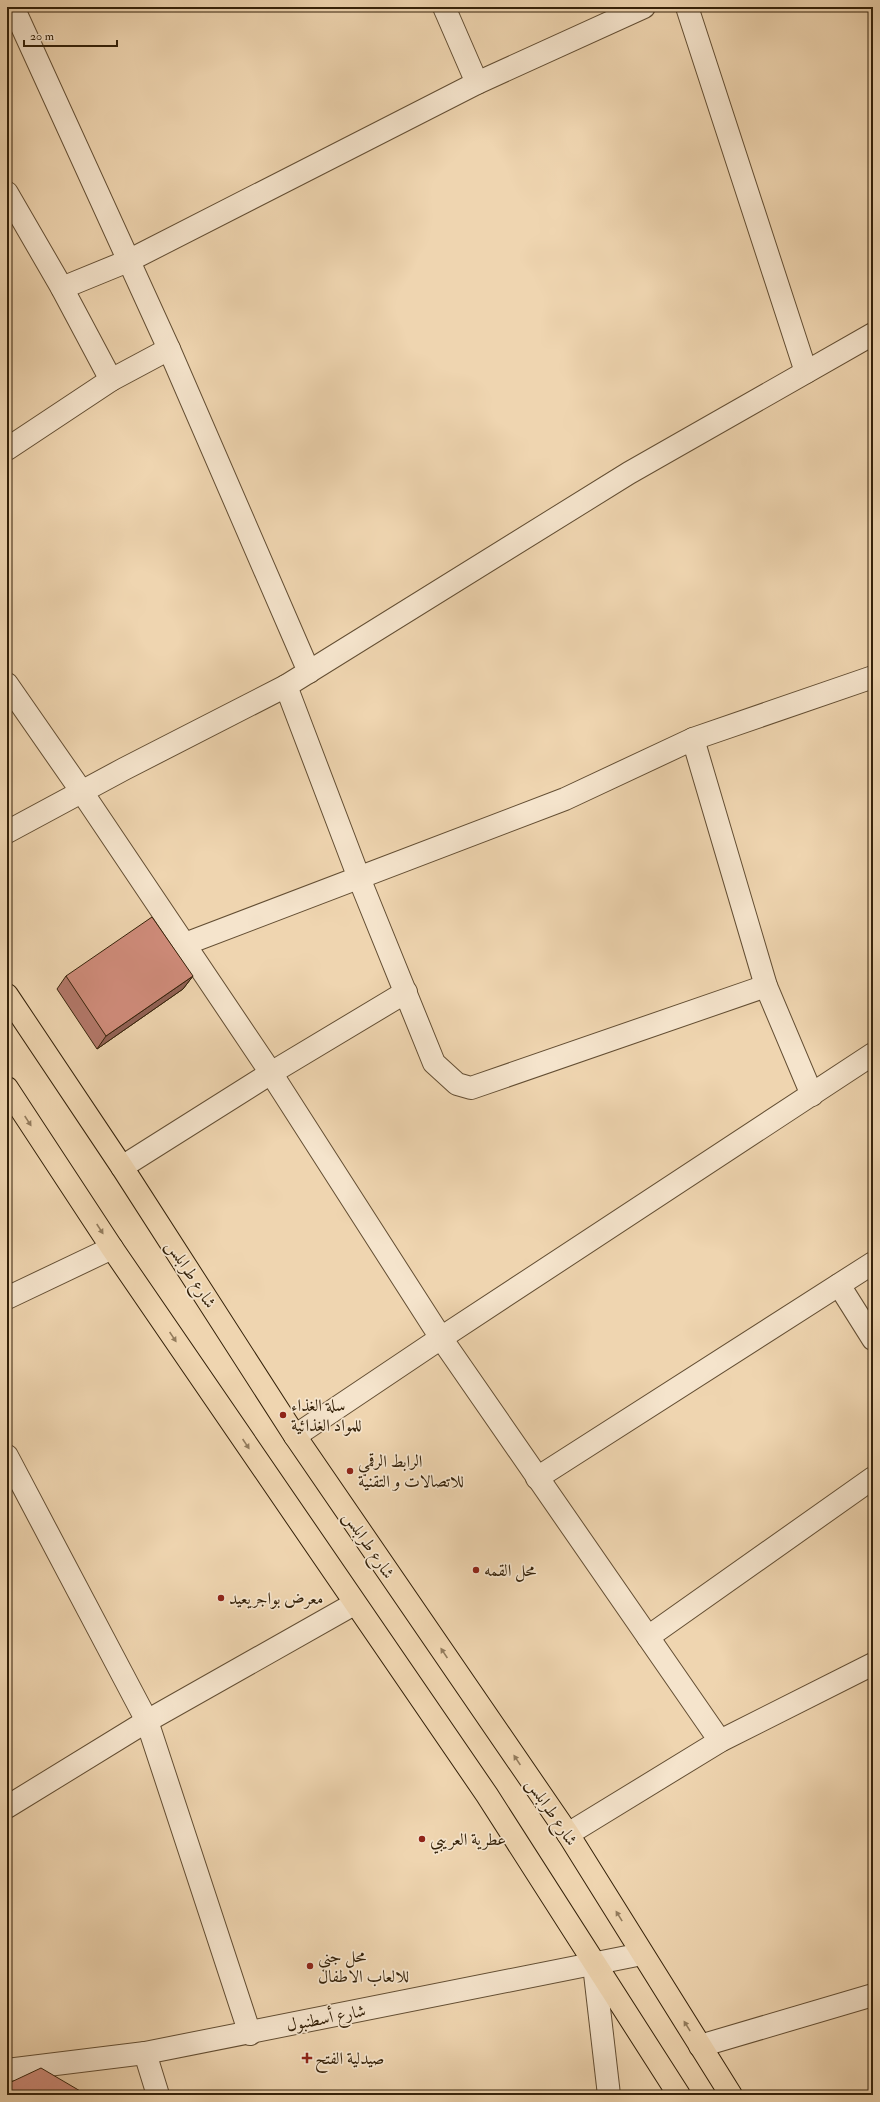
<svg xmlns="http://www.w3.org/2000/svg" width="880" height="2102" viewBox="0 0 880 2102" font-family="'IM FELL Double Pica',Amiri,serif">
	<rect width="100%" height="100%" fill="#efd5b0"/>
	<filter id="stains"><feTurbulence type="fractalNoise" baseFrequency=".005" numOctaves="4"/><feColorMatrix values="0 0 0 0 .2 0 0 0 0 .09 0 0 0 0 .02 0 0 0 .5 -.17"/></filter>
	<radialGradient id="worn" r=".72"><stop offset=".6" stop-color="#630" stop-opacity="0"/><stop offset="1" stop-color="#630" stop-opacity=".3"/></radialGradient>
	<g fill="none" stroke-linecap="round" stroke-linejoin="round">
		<defs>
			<g id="minor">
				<polyline points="13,7 169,349 309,672"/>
				<polyline points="444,7 477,83"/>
				<polyline points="687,7 806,372"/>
				<polyline points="7,193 62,288 111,380"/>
				<polyline points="62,288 128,261 477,83 644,7"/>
				<polyline points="7,449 111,380 169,349"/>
				<polyline points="7,684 82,792 271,1073 441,1338 720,1741"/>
				<polyline points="286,686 359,878 434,1063 457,1084 471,1088 766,986"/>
				<polyline points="693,739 766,986 812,1095"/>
				<polyline points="7,832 124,769 286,686 629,473 873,334"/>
				<polyline points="185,944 565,799 693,739 873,677"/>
				<polyline points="122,1167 271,1073 406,992"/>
				<polyline points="839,1285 873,1339"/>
				<polyline points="7,1298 112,1248"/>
				<polyline points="295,1436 441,1338 873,1054"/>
				<polyline points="7,1456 147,1721 250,2034"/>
				<polyline points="537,1478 873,1263"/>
				<polyline points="648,1637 873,1478"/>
				<polyline points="7,1807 147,1721 354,1604"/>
				<polyline points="568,1834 720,1741 873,1664"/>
				<polyline points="594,1965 609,2095"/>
				<polyline points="700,2046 873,1995"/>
				<polyline points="145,2053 158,2095"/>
				<polyline points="7,2070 145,2053 642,1954"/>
			</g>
			<g id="major">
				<polyline points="7,995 122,1167 295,1436 568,1834 731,2095"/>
				<polyline points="7,1088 112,1248 487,1795 679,2095"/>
			</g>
		</defs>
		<use href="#minor" stroke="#634e33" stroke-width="24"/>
		<use href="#major" stroke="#342109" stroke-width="24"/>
		<use href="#minor" stroke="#f5e4cc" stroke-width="22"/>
		<use href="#major" stroke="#efd5b0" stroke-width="22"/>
	</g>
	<polygon fill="#b3786a" stroke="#342109" points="66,976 193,976 183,989 97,1049 57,989"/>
	<polygon fill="#926256" stroke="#342109" points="193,976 183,989 97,1049 106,1036"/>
	<g fill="#d08c7b" stroke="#342109">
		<polygon points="152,917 193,976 106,1036 66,976"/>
		<polygon points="41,2068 87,2095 7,2095 7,2084"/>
	</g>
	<defs><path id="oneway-solid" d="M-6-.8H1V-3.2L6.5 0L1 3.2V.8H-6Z"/></defs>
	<g fill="#927b5c">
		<use href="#oneway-solid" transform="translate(28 1121) rotate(57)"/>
		<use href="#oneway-solid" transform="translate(100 1229) rotate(57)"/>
		<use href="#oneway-solid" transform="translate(173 1337) rotate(56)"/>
		<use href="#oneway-solid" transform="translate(246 1444) rotate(56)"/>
		<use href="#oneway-solid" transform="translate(444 1653) rotate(-124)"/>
		<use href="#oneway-solid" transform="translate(517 1760) rotate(-124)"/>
		<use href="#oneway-solid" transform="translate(619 1916) rotate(-122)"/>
		<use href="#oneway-solid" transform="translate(687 2026) rotate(-122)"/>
	</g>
	<g fill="#8f2418" stroke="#f5e4cc" stroke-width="1.5">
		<circle cx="283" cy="1415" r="4"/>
		<circle cx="350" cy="1471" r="4"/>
		<circle cx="476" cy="1570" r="4"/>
		<circle cx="221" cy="1598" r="4"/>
		<circle cx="422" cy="1839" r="4"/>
		<circle cx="310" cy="1966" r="4"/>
		<path d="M305 2052h4v4h4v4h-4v4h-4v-4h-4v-4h4z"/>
	</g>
	<g text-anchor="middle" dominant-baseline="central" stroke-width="3.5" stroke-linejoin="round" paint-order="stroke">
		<g font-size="17" fill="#342109" stroke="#f5e4cc">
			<text transform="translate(191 1274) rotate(57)">شارع طرابلس</text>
			<text transform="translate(369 1545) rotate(56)">شارع طرابلس</text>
			<text transform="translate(552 1812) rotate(56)">شارع طرابلس</text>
			<text transform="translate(326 2018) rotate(-11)">شارع أسطنبول</text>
		</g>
		<g font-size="17" fill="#342109" stroke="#f5e4cc" text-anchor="start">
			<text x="291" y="1405">سلة الغذاء<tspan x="291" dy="20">للمواد الغذائية</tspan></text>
			<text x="358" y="1461">الرابط الرقمي<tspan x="358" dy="20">للاتصالات و التقنية</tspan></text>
			<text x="484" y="1570">محل القمه</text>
			<text x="229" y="1598">معرض بواجريعيد</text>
			<text x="430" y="1839">عطرية العريبي</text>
			<text x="318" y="1956">محل جني<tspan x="318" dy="20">للالعاب الاطفال</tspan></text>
			<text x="315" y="2058">صيدلية الفتح</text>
		</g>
	</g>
	<rect width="880" height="2102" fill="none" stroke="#efd5b0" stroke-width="24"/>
	<rect x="8" y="8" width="864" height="2086" fill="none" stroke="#342109" stroke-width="2"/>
	<rect x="12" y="12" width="856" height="2078" fill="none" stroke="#342109"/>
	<path d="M24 40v6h93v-6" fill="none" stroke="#342109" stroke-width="2"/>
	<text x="30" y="40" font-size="12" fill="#342109" stroke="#f5e4cc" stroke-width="3" paint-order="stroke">20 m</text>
	<rect width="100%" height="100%" filter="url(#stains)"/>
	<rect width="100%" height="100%" fill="url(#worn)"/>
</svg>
